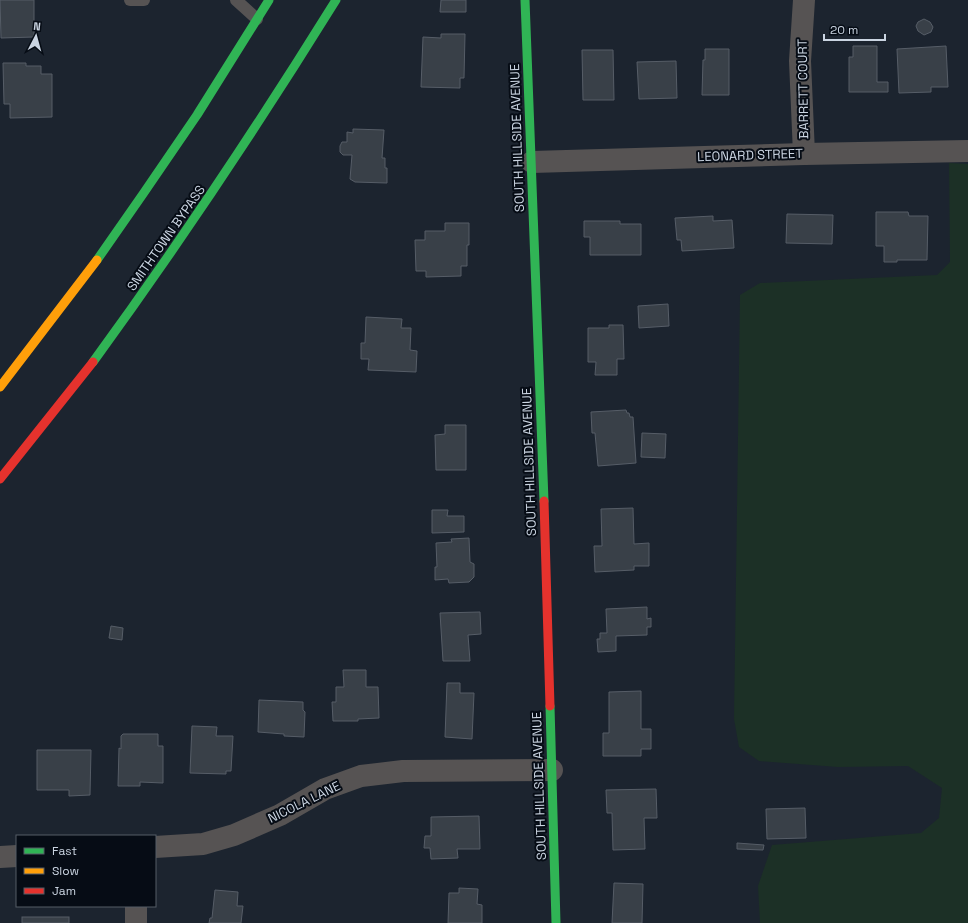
<svg xmlns="http://www.w3.org/2000/svg" width="968" height="923" viewBox="0 0 968 923" font-family="'Space Grotesk',sans-serif">
	<rect width="100%" height="100%" fill="#1c242f"/>
	<polygon fill="#1c3026" points="949,163 968,164 968,923 760,923 758,886 772,845 921,833 939,818 942,788 908,766 838,767 759,761 739,747 734,719 740,295 760,283 937,275 950,262"/>
	<g fill="#394048" stroke="#565d67">
		<polygon points="0,0 34,0 34,37 1,38"/>
		<polygon points="441,0 466,0 466,12 440,12"/>
		<polygon points="924,19 930,22 933,27 931,32 924,35 918,31 916,26 918,22"/>
		<polygon points="441,34 465,34 464,78 460,78 460,88 421,87 423,37 441,38"/>
		<polygon points="853,46 877,46 877,82 888,82 888,92 849,92 849,57 853,57"/>
		<polygon points="946,46 948,87 931,87 931,92 899,93 897,49"/>
		<polygon points="705,49 729,49 729,95 702,95 703,60 705,60"/>
		<polygon points="582,50 613,50 614,100 583,100"/>
		<polygon points="676,61 677,98 639,99 637,62"/>
		<polygon points="3,63 26,63 26,66 41,66 41,74 52,74 52,117 10,118 10,104 4,104"/>
		<polygon points="353,129 384,130 382,158 385,158 385,168 387,168 387,183 355,182 350,179 352,155 343,155 340,152 340,146 342,142 347,142 347,132 353,133"/>
		<polygon points="876,212 908,212 909,216 928,216 927,260 897,260 897,262 884,262 884,246 876,246"/>
		<polygon points="787,214 833,215 832,244 786,243"/>
		<polygon points="713,216 713,221 732,220 734,248 682,251 681,240 677,240 675,218"/>
		<polygon points="584,221 620,221 620,224 641,224 641,255 590,255 590,237 584,237"/>
		<polygon points="445,223 469,223 469,245 467,245 467,266 461,266 461,276 426,277 426,271 416,271 415,240 425,240 425,231 445,231"/>
		<polygon points="668,304 669,326 639,328 638,306"/>
		<polygon points="366,317 402,319 401,328 411,328 410,350 417,351 416,372 368,370 369,359 361,359 361,343 365,343"/>
		<polygon points="609,325 623,325 624,359 617,359 617,375 595,375 596,362 588,362 588,328 609,328"/>
		<polygon points="626,410 627,413 629,413 630,417 633,417 636,463 598,466 595,433 592,433 591,412"/>
		<polygon points="445,425 466,425 466,470 436,470 435,435 445,434"/>
		<polygon points="642,433 666,434 665,458 641,457"/>
		<polygon points="633,508 634,544 649,543 649,566 634,566 634,570 595,572 594,546 602,546 601,509"/>
		<polygon points="432,510 448,510 447,516 464,516 464,532 432,533"/>
		<polygon points="469,538 470,562 474,564 474,577 469,582 449,583 448,579 435,580 435,567 437,567 436,543 452,542 451,539"/>
		<polygon points="647,607 647,619 651,618 651,627 647,627 647,635 616,636 616,651 598,652 597,639 600,639 600,633 607,633 606,609"/>
		<polygon points="480,612 481,634 468,635 470,661 443,661 440,613"/>
		<polygon points="111,626 123,628 122,640 109,638"/>
		<polygon points="343,670 366,670 366,687 378,687 379,718 358,719 358,721 333,721 332,702 336,702 336,687 344,687"/>
		<polygon points="447,683 460,683 460,693 474,693 472,739 445,737"/>
		<polygon points="641,691 641,729 651,729 651,749 641,749 641,756 603,756 603,733 609,733 609,692"/>
		<polygon points="259,700 303,702 303,710 305,712 304,737 284,736 284,734 258,732"/>
		<polygon points="192,726 217,727 216,736 233,736 231,771 226,771 226,774 190,773"/>
		<polygon points="123,734 158,734 158,746 163,746 163,783 140,782 140,786 118,786 119,748 121,749 121,736"/>
		<polygon points="37,750 91,750 90,795 69,796 69,790 37,790"/>
		<polygon points="656,789 657,818 644,818 645,849 613,850 612,813 607,813 606,790"/>
		<polygon points="805,808 806,838 767,839 766,809"/>
		<polygon points="479,816 480,849 457,849 458,858 431,859 430,848 424,848 425,836 431,836 431,817"/>
		<polygon points="737,843 764,845 763,850 737,849"/>
		<polygon points="614,883 643,884 642,923 612,923"/>
		<polygon points="459,888 478,889 477,904 482,905 482,923 448,923 449,893 459,893"/>
		<polygon points="215,890 238,892 237,906 243,906 241,923 209,923 210,918 212,918"/>
		<rect x="22" y="917" width="47" height="6"/>
	</g>
	<g fill="none" stroke-linecap="round" stroke-linejoin="round">
		<g stroke="#565353" stroke-width="12">
			<polyline points="130,0 144,0"/>
			<polyline points="236,0 257,19"/>
		</g>
		<g stroke="#565353" stroke-width="22">
			<polyline points="804,154 800,61 804,0"/>
			<polyline points="532,162 804,154 968,151"/>
			<polyline points="155,847 203,844 234,835 280,815 325,789 361,776 403,771 552,770"/>
			<polyline points="0,857 17,856"/>
			<polyline points="136,906 136,923"/>
		</g>
		<g stroke="#30b455" stroke-width="9">
			<polyline points="525,0 544,501"/>
			<polyline points="97,260 143,194 197,115 269,0"/>
			<path d="M93,362c86,-118 166,-238 243,-362"/>
			<polyline points="550,706 556,923"/>
		</g>
		<polyline stroke="#ff9f0a" stroke-width="9" points="0,387 97,260"/>
		<g stroke="#e5322d" stroke-width="9">
			<polyline points="0,479 93,362"/>
			<polyline points="544,501 550,706"/>
		</g>
	</g>
	<g text-anchor="middle" dominant-baseline="central" stroke-width="4" stroke-linejoin="round" paint-order="stroke">
		<g font-size="13" fill="#cbd5e2" stroke="#060c15">
			<text transform="translate(803 89) rotate(-91)">BARRETT COURT</text>
			<text transform="translate(517 138) rotate(-92)">SOUTH HILLSIDE AVENUE</text>
			<text transform="translate(750 155) rotate(-2)">LEONARD STREET</text>
			<text transform="translate(166 238) rotate(-55)">SMITHTOWN BYPASS</text>
			<text transform="translate(529 462) rotate(-92)">SOUTH HILLSIDE AVENUE</text>
			<text transform="translate(539 786) rotate(-92)">SOUTH HILLSIDE AVENUE</text>
			<text transform="translate(304 802) rotate(-26)">NICOLA LANE</text>
		</g>
	</g>
	<rect x="16" y="835" width="140" height="72" fill="#060c15" stroke="#555c67"/>
	<rect x="24" y="848" width="20" height="6" fill="#30b455" stroke="#555c67"/>
	<text x="52" y="855" font-size="12" fill="#cbd5e2">Fast</text>
	<rect x="24" y="868" width="20" height="6" fill="#ff9f0a" stroke="#555c67"/>
	<text x="52" y="875" font-size="12" fill="#cbd5e2">Slow</text>
	<rect x="24" y="888" width="20" height="6" fill="#e5322d" stroke="#555c67"/>
	<text x="52" y="895" font-size="12" fill="#cbd5e2">Jam</text>
	<g transform="translate(36 36) rotate(6)" stroke="#060c15" stroke-width="3" paint-order="stroke">
	<path d="M0-3L7 15L0 10L-7 15Z" fill="#cbd5e2"/>
	<text y="-6" font-size="11" font-weight="bold" text-anchor="middle" fill="#cbd5e2">N</text>
	</g>
	<path d="M824 34v6h61v-6" fill="none" stroke="#cbd5e2" stroke-width="2"/>
	<text x="830" y="34" font-size="12" fill="#cbd5e2" stroke="#060c15" stroke-width="3" paint-order="stroke">20 m</text>
</svg>
